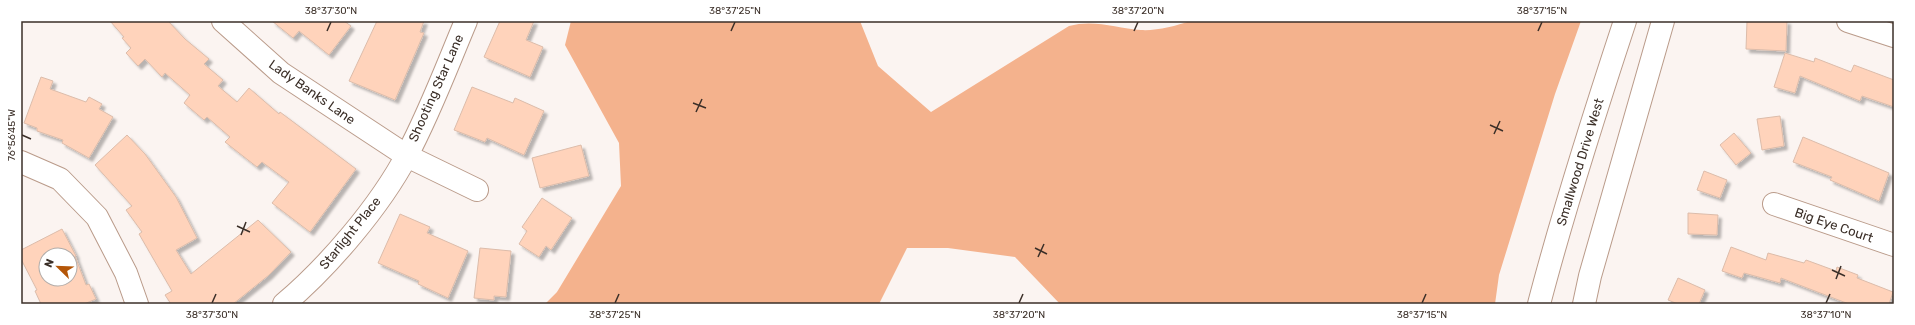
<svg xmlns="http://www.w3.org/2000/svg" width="1915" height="325" viewBox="0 0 1915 325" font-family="Rubik,sans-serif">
	<defs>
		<filter id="shadow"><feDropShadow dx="3.5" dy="3.5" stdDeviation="1" flood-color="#0004"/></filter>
	</defs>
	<rect width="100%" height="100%" fill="#fbf4f1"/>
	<path fill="#f4b28d" d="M571,21h289l18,45 53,46 138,-86c24,-7 48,2 72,4 15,1 35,-4 49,-9h391l-26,73 -56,181 -4,29h-435l-45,-47 -67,-9h-41l-28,56h-334l12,-12 64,-106 -2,-43 -54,-98z"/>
	<g fill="#ffd3bb" stroke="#dcbcaa" fill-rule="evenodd" filter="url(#shadow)">
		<polygon points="110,21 168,21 185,39 209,59 204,64 223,80 218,86 237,102 249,88 279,114 280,112 356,169 310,232 272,203 289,182 262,162 257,167 225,142 230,137 207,117 204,120 184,103 190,95 165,73 162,77 145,59 138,66 126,53 131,48 122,38 124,37"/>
		<polygon points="272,21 344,21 351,26 329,55 299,31 293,38"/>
		<polygon points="377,21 424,21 420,32 424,33 395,100 349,81"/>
		<polygon points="500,21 534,21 526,40 543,47 530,77 484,57"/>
		<polygon points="1747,21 1787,21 1786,51 1746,49"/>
		<polygon points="1785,53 1814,62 1815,58 1851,72 1854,65 1894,80 1894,107 1862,96 1860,101 1800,76 1795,93 1774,87"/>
		<polygon points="41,77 53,81 50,89 86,102 89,97 102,104 99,109 113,117 89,158 62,143 63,140 37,131 37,128 24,123"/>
		<polygon points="472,87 513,103 515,98 544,111 524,155 487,138 485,142 454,130"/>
		<polygon points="1780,116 1784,146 1762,150 1757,119"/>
		<polygon points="1734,133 1751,153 1736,165 1720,145"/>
		<polygon points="127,135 145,154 176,197 197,238 176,250 191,274 258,220 291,252 269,275 233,304 171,304 165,295 172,291 139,234 142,232 126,210 132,206 95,165"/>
		<polygon points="1803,137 1889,173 1879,201 1830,180 1832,177 1793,162"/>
		<polygon points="581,145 589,176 540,188 532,158"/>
		<polygon points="1704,171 1727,180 1720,198 1697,190"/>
		<polygon points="542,198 572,218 551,250 546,246 539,257 519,244 527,231 522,227"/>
		<polygon points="1688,213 1718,215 1717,235 1688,234"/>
		<polygon points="400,214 430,227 427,233 468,251 448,298 418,284 419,281 378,263"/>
		<path d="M62,229l14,27h-1l11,29 3,-1 7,15 -12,5h-43l-6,-13 2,-1 -16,-31v-9zM46,255h24v24h-24z"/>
		<polygon points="1731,247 1766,260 1768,253 1804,263 1806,260 1836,271 1837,267 1858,275 1857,278 1893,292 1889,304 1849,304 1781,278 1780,283 1744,273 1742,278 1722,271"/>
		<polygon points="480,248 511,251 506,297 494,296 494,300 474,298"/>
		<polygon points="1678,278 1705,290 1699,304 1678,304 1668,300"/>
	</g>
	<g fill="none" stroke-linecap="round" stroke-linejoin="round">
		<defs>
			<g id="minor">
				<polyline points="223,21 281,73 407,156 477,190"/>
				<polyline points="1848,21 1894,36"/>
				<polyline points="21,162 60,179 97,217 126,273 137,304"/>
				<polyline points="1774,204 1894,245"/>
				<path d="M284,304c45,-38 96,-98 123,-149 23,-43 40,-89 59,-134"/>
				<path d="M1539,304c25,-96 55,-189 86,-283"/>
				<polyline points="1584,304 1590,276 1663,21"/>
			</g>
		</defs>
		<use href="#minor" stroke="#ba9b8a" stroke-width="24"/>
		<use href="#minor" stroke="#fff" stroke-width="22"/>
	</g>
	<path fill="none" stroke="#3b2f28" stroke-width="1.5" d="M327,31l4,-9M731,31l4,-9M1134,31l4,-9M1538,31l4,-9M693,103l13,5M696,112l6,-13M1490,125l13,6M1494,134l6,-13M22,135l9,4M237,226l13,6M241,235l5,-13M1035,248l12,6M1038,257l6,-13M1832,270l13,6M1836,279l5,-13M212,303l4,-9M615,303l4,-9M1019,303l4,-9M1422,303l4,-9M1826,303l4,-9"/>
	<g text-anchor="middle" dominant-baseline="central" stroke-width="3.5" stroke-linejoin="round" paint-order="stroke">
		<g font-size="13" fill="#3b2f28" stroke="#fff">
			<text transform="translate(436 88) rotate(-66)">Shooting Star Lane</text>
			<text transform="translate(312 92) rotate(35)">Lady Banks Lane</text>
			<text transform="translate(1580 162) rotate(-73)">Smallwood Drive West</text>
			<text transform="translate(1834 225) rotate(19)">Big Eye Court</text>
			<text transform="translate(350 233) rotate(-51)">Starlight Place</text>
		</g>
	</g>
	<rect width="1915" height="325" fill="none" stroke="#ffffff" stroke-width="44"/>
	<g transform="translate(58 267) rotate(293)"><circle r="19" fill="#ffffff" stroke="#b1aca9"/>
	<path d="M0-3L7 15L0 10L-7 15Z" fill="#b55608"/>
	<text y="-6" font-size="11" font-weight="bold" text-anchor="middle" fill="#3b2f28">N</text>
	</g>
	<rect x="22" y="22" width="1871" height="281" fill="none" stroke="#3b2f28" stroke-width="1.5"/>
	<g font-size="10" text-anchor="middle" fill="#3b2f28">
		<text x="331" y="14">38°37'30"N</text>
		<text x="735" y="14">38°37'25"N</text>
		<text x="1138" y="14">38°37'20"N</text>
		<text x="1542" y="14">38°37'15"N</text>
		<text transform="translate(11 135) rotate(-90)" y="4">76°56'45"W</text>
		<text x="212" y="318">38°37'30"N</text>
		<text x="615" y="318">38°37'25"N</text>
		<text x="1019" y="318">38°37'20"N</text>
		<text x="1422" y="318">38°37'15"N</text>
		<text x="1826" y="318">38°37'10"N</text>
	</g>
</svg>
